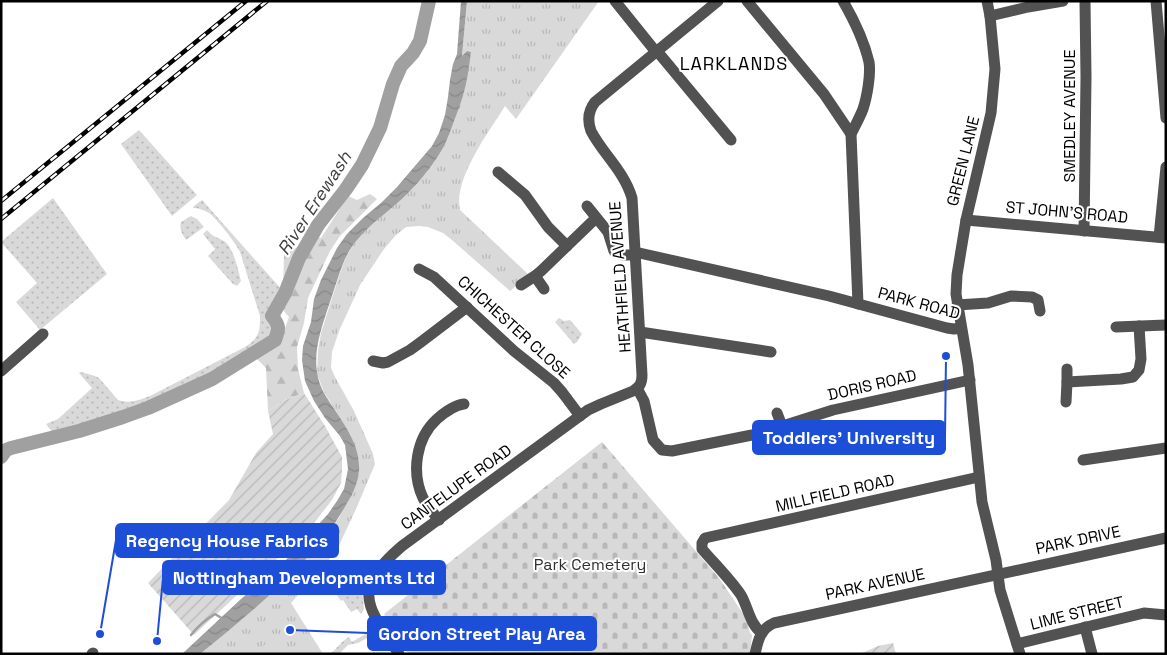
<svg xmlns="http://www.w3.org/2000/svg" width="1167" height="655" viewBox="0 0 1167 655" font-family="'Space Grotesk',sans-serif">
	<defs>
		<pattern id="grass-dots" width="8" height="8" patternUnits="userSpaceOnUse" patternTransform="scale(1.25)"><rect width="8" height="8" fill="#d9d9d9"/><path d="M2 2h.1M6 6h.1" fill="none" stroke="#b8b8b8" stroke-width="1.8" stroke-linecap="round"/></pattern>
		<pattern id="forest-firs" width="22" height="20" patternUnits="userSpaceOnUse" patternTransform="scale(1.25)"><rect width="22" height="20" fill="#d9d9d9"/><path d="M5 1l3.5 6h-7zM16 11l3.5 6h-7z" fill="#b8b8b8"/></pattern>
		<pattern id="cemetery-stones" width="16" height="16" patternUnits="userSpaceOnUse" patternTransform="scale(1.25)"><rect width="16" height="16" fill="#d9d9d9"/><path d="M2 7V4a2 2 0 0 1 4 0v3zM10 15v-3a2 2 0 0 1 4 0v3z" fill="#b8b8b8"/></pattern>
		<pattern id="park-tufts" width="24" height="20" patternUnits="userSpaceOnUse" patternTransform="scale(1.25)"><rect width="24" height="20" fill="#d9d9d9"/><path d="M3 7l-1-3M5 7V3M7 7l1-3M15 17l-1-3M17 17v-4M19 17l1-3" fill="none" stroke="#b8b8b8"/></pattern>
		<pattern id="garden-furrows" width="10" height="10" patternUnits="userSpaceOnUse" patternTransform="scale(1.25)"><rect width="10" height="10" fill="#d9d9d9"/><path d="M-1 1l2-2M0 10L10 0M9 11l2-2" fill="none" stroke="#b8b8b8"/></pattern>
		<pattern id="water-waves" width="16" height="10" patternUnits="userSpaceOnUse" patternTransform="scale(1.25)"><rect width="16" height="10" fill="#a0a0a0"/><path d="M0 5q4-4 8 0t8 0" fill="none" stroke="#888"/></pattern>
	</defs>
	<rect width="100%" height="100%" fill="#fff"/>
	<g fill="url(#grass-dots)">
		<polygon points="139,130 197,195 172,216 121,144"/>
		<polygon points="53,198 107,274 40,330 16,302 37,283 1,242"/>
		<path d="M202,200l81,91 -13,26 2,19c-44,31 -91,57 -142,74 -26,9 -52,16 -78,22l-6,-8 12,-5 34,-31 -13,-15 2,-1 14,4 4,2 19,22c12,4 21,0 32,-4l95,-49c14,-9 15,-15 15,-31l-20,-64c-4,-9 -23,-33 -31,-39 -5,-3 -10,-5 -16,-5l1,-2z"/>
		<path d="M191,216l6,3 7,8 -18,13c-4,-6 -7,-11 -5,-18z"/>
		<path d="M207,230c8,9 9,6 17,11 10,7 14,29 17,40l-4,5 -4,-2 -25,-28 7,-7 -12,-15z"/>
		<polygon points="559,318 564,321 570,320 582,334 577,342 574,344 555,322"/>
		<polygon points="350,587 362,589 364,609 361,614 357,609 351,612 343,600 341,601 337,595"/>
		<path d="M372,625l4,8 -18,10 -10,2 -9,9h-9c7,-5 11,-13 19,-17l3,5 17,-10 -3,-6z"/>
	</g>
	<polygon fill="url(#forest-firs)" points="370,194 377,199 340,236 330,251 308,298 304,323 297,347 298,369 304,393 285,400 268,411 266,368 250,352 272,336 271,330 285,328 289,317 277,303 283,291 284,255 299,246 306,232 321,238 348,196 357,200"/>
	<polygon fill="url(#cemetery-stones)" points="602,442 719,578 746,618 750,633 752,635 750,654 408,654 392,629 384,614"/>
	<path fill="url(#park-tufts)" d="M467,1h132l-83,118 -11,-13c-16,26 -52,73 -45,104l69,65 -19,16 -58,-51 -9,-7 -15,-6 -9,-1 -13,1 -10,8 -12,14 -24,36 -21,46 -7,21 -1,16 4,9 19,34 19,43 2,10 -19,45 -20,43 -45,51 32,51h-123l79,-67 37,-39 23,-30 20,-45v-10l-3,-13 -6,-16 -26,-42 -7,-18 1,-23 3,-18 18,-57 7,-19 8,-13 9,-12 47,-41 17,-19 36,-76 8,-44 -4,-1 -5,6z"/>
	<g fill="url(#garden-furrows)">
		<polygon points="304,393 325,426 342,457 342,470 341,483 332,500 314,523 281,555 250,583 194,635 148,583 229,500 256,453 273,434 268,411 285,400"/>
		<polygon points="893,643 896,654 860,654 878,646"/>
	</g>
	<polygon fill="#d9d9d9" points="274,637 287,654 253,654"/>
	<path fill="url(#water-waves)" d="M461,1h6l-5,55 5,-5 4,1c-2,15 -4,30 -8,44 -3,9 -6,17 -9,25 -3,8 -6,17 -10,25 -9,16 -21,32 -34,45 -22,23 -51,38 -65,68 -6,14 -10,28 -15,43 -10,30 -22,61 -6,91 14,24 37,48 35,78 -1,11 -6,23 -12,32 -31,58 -96,109 -147,151h-18l59,-55 43,-37 44,-48 9,-13 7,-12 4,-20 -3,-24 -5,-9 -15,-18 -11,-17 -9,-20 -3,-21 1,-14 8,-24 3,-23 7,-19 16,-32 10,-14 16,-16 19,-16 15,-15 35,-41 7,-13 6,-18 3,-18 2,-17 3,-16 4,-10z"/>
	<g fill="none" stroke-linecap="round" stroke-linejoin="round">
		<path stroke="#a0a0a0" stroke-width="2.5" d="M191,635c7,-9 14,-15 24,-21l8,5"/>
		<path stroke="#a0a0a0" stroke-width="14" d="M1,457l5,-7 5,-2 68,-17 44,-14 25,-9 64,-29 63,-39c4,-11 5,-14 -3,-24l13,-23 14,-35 19,-33 28,-36 16,-24 18,-37 13,-44 8,-18 12,-13 7,-12 9,-40"/>
		<g stroke="#525252" stroke-width="11">
			<polyline points="615,1 656,52"/>
			<polyline points="747,1 824,94 851,134"/>
			<path d="M843,1c11,19 21,40 26,61 2,12 -2,35 -6,47 -3,8 -8,17 -12,25l7,170"/>
			<polyline points="987,1 990,16 995,69 991,113 966,220 957,275 956,294 968,365 982,502 996,560 1000,590 1020,654"/>
			<polyline points="1156,1 1166,118"/>
			<polyline points="990,16 1028,7 1063,1"/>
			<polyline points="657,51 731,140"/>
			<polyline points="498,172 525,195 548,227 567,246"/>
			<polyline points="587,206 608,232 614,251 623,255 635,255"/>
			<polyline points="966,220 1166,238"/>
			<polyline points="1084,231 1086,77 1085,1"/>
			<polyline points="1159,237 1166,167"/>
			<polyline points="635,252 829,296 947,328 954,329 961,328"/>
			<polyline points="419,269 434,277 514,351 554,383 562,392 580,416"/>
			<polyline points="535,276 544,289"/>
			<polyline points="521,285 535,276 541,271 596,218"/>
			<polyline points="957,305 988,303 1011,296 1032,297 1038,300 1040,311"/>
			<polyline points="1116,327 1166,325"/>
			<polyline points="640,332 771,352"/>
			<polyline points="373,361 383,363 388,362 410,350 421,342 467,307"/>
			<polyline points="1,371 43,334"/>
			<polyline points="1067,382 1121,379 1133,377 1139,370 1141,359 1139,326"/>
			<polyline points="637,388 644,401 653,440 662,450 672,451 752,435"/>
			<polyline points="1066,402 1067,382 1067,369"/>
			<polyline points="777,413 782,426"/>
			<polyline points="770,430 833,410 970,380"/>
			<polyline points="1083,460 1166,448"/>
			<path d="M439,520c-6,-7 -12,-14 -16,-22 -12,-26 -7,-60 14,-79 8,-7 17,-14 27,-15"/>
			<polyline points="1085,627 1092,654"/>
			<path d="M762,633c-12,-8 -14,-26 -21,-38 -10,-15 -27,-32 -39,-46v-6l3,-5 274,-61"/>
			<polyline points="1017,644 1144,613 1166,615"/>
			<polyline points="92,654 93,653"/>
			<path d="M399,654c-33,-49 -48,-64 3,-108l186,-136 13,-6 32,-13c7,-4 9,-8 9,-16l-10,-177c-8,-27 -29,-44 -41,-67 -4,-11 -3,-20 4,-29l123,-101"/>
			<path d="M755,654c3,-13 5,-25 19,-31l392,-85"/>
		</g>
		<defs>
			<g id="rail">
				<polyline points="1,201 246,1"/>
				<polyline points="1,219 267,1"/>
			</g>
		</defs>
		<use href="#rail" stroke="#000" stroke-width="4.5"/>
		<use href="#rail" stroke="#fff" stroke-width="2.5" stroke-dasharray="8" stroke-linecap="butt"/>
	</g>
	<g text-anchor="middle" dominant-baseline="central" stroke-width="4" stroke-linejoin="round" paint-order="stroke">
		<g font-size="16" fill="#000" stroke="#fff">
			<text transform="translate(1069 116) rotate(-90)">SMEDLEY AVENUE</text>
			<text transform="translate(963 161) rotate(-76)">GREEN LANE</text>
			<text transform="translate(1067 212) rotate(5)">ST JOHN'S ROAD</text>
			<text transform="translate(620 277) rotate(-94)">HEATHFIELD AVENUE</text>
			<text transform="translate(919 303) rotate(15)">PARK ROAD</text>
			<text transform="translate(514 327) rotate(42)">CHICHESTER CLOSE</text>
			<text transform="translate(872 385) rotate(-13)">DORIS ROAD</text>
			<text transform="translate(456 487) rotate(-36)">CANTELUPE ROAD</text>
			<text transform="translate(835 493) rotate(-13)">MILLFIELD ROAD</text>
			<text transform="translate(1078 540) rotate(-12)">PARK DRIVE</text>
			<text transform="translate(875 584) rotate(-12)">PARK AVENUE</text>
			<text transform="translate(1077 613) rotate(-14)">LIME STREET</text>
		</g>
		<g font-size="16" fill="#303030" stroke="#fff">
			<text x="590" y="564">Park Cemetery</text>
		</g>
		<g font-size="18" letter-spacing="1" fill="#000" stroke="#fff">
			<text x="734" y="63">LARKLANDS</text>
		</g>
		<g font-size="18" font-style="italic" fill="#414141" stroke="#fff">
			<text transform="translate(314 203) rotate(-57)">River Erewash</text>
		</g>
	</g>
	<path fill="none" stroke="#1d4ed8" stroke-width="2" d="M946 356L945 438M100 634L116 540M157 641L163 578M290 630L368 633"/>
	<g fill="#1d4ed8" stroke="#fff" stroke-width="2">
		<circle cx="946" cy="356" r="5"/>
		<circle cx="100" cy="634" r="5"/>
		<circle cx="157" cy="641" r="5"/>
		<circle cx="290" cy="630" r="5"/>
	</g>
	<g fill="#1d4ed8" stroke="#1d4ed8" stroke-width="2">
		<rect x="753" y="421" width="192" height="33" rx="5"/>
		<rect x="116" y="524" width="222" height="33" rx="5"/>
		<rect x="163" y="561" width="282" height="33" rx="5"/>
		<rect x="368" y="617" width="228" height="33" rx="5"/>
	</g>
	<g font-size="18" text-anchor="middle" font-weight="bold" fill="#fff">
		<text x="849" y="444">Toddlers' University</text>
		<text x="227" y="547">Regency House Fabrics</text>
		<text x="304" y="584">Nottingham Developments Ltd</text>
		<text x="482" y="640">Gordon Street Play Area</text>
	</g>
	<rect width="1167" height="655" fill="none" stroke="#000000" stroke-width="5"/>
</svg>
